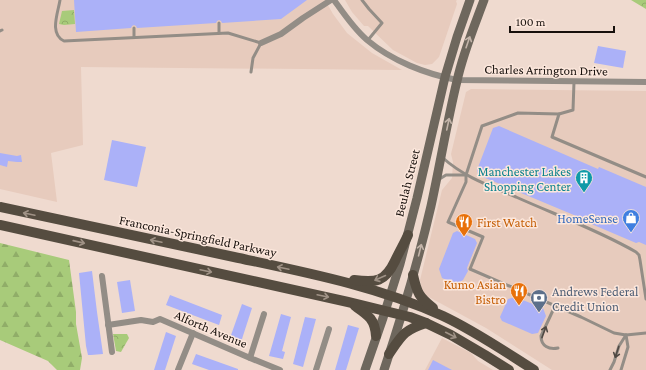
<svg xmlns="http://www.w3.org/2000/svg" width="646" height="370" viewBox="0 0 646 370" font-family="'Crimson Pro',serif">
	<defs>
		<pattern id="forest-firs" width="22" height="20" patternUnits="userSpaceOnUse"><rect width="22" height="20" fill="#a8cb7a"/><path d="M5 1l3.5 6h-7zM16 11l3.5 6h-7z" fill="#90ad68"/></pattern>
		<pattern id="park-crowns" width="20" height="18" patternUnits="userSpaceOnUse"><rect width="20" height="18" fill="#a8cb7a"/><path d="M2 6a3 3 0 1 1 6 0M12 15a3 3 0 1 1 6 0" fill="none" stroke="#90ad68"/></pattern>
	</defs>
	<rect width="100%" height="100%" fill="#efdacf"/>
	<g fill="#e7cbbd">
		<polygon points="0,0 325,0 333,14 347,33 372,53 402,70 81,67 83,145 51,153 57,202 0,189"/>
		<polygon points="345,0 457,0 456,1 457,4 439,57 432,64 425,65 417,63 393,50 368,26 364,26 352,12"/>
		<polygon points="471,89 646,91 646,370 552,370 486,328 427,296 422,290 420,280 442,190 452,178 453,162 451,154 466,92"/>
		<polygon points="442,338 471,353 478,361 493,370 425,370"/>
	</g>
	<polygon fill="url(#forest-firs)" points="0,243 69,260 76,312 76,324 82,358 80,370 57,370 48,361 0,340"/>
	<g fill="url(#park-crowns)">
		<polygon points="631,0 646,0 646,9"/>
		<polygon points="74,10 75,24 64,25 59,24 62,11"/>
		<polygon points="113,334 127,334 129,338 121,352 116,351"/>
	</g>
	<g fill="#abb1f8">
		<polygon points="74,0 307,0 281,19 222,23 221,21 219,20 217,21 216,23 137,28 136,26 134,25 132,26 131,28 76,32"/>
		<polygon points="598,46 626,51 623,68 594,63"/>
		<polygon points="499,126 598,169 599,167 646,187 646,245 639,242 636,243 582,220 581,218 478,175 477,170 493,128"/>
		<polygon points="112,140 146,147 137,187 104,180"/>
		<polygon points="0,153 17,156 21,155 22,162 17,162 8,161 7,167 0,165"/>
		<polygon points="457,231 475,239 477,243 467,268 468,271 463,280 456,284 442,278 439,269 453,233"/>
		<polygon points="92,271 97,312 103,354 91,355 88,355 86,346 79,273"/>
		<polygon points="130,280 135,311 122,313 117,282"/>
		<polygon points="170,295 222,315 219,325 166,305"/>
		<polygon points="515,297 543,308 546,316 538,333 532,334 502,321 500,317 508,299"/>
		<polygon points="242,304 252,308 241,342 230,338"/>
		<polygon points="281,314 291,317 282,351 285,352 283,359 269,356"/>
		<polygon points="305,317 316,319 303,367 293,364"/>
		<polygon points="348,325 359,328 346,370 335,370"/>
		<polygon points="166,332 176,336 165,370 154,370"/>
		<polygon points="196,354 238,369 238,370 209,370 192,364"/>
		<polygon points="433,360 452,370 428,370"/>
	</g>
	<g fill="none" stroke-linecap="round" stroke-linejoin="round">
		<g stroke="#938d86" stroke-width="3">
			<path d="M60,0c-2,13 -11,34 4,41l164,-8 33,10 -8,15 -2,14"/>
			<polyline points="362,0 369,9 382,23 368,40"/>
			<polyline points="219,23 219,33"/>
			<polyline points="134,28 134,37"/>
			<polyline points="0,31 2,30"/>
			<polyline points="559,114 573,110 574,82"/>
			<path d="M443,158c21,19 47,28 73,39 40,18 82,33 120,55l3,3 1,5 6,39"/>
			<polyline points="646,177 552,137 559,114 518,113 482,126 466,175 466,182 448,222 483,237 470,269 581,317 614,333 626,335 646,333"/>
			<polyline points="438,180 446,175 465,175"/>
			<path d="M555,306l-14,30c0,10 8,14 17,12"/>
			<polyline points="610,370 614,362 619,346 626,335"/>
			<polyline points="621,370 628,347 626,335"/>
		</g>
		<g stroke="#938d86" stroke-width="6">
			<path d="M334,0c10,14 20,29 33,40 25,21 59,34 90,40l189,2"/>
			<polyline points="261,43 281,34 303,18 331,0"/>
			<polyline points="102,276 112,352"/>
			<polyline points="108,325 141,320 153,322 160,319 250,358 280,370"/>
			<polyline points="250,358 264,314"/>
			<polyline points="178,370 193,333"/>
			<polyline points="316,370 329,329"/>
		</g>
		<g stroke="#6e675d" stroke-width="9">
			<polyline points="365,370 383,318 400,264 417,198 445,77 457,37 470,0"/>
			<path d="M384,370c18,-54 34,-108 47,-164 9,-41 16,-84 26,-125 6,-28 17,-54 27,-81"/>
		</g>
		<g stroke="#554c40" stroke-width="10">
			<path d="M0,207c78,17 156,34 234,50 70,15 143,29 209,59 32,15 61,35 91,54"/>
			<polyline points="0,225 348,302 410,317 426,323 451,335 485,355 509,370"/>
			<path d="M413,275c4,18 6,22 20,33"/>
			<path d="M354,280c22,3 31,2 41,-19 4,-9 9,-17 13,-26"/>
			<path d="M355,306c13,9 20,13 21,30"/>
			<path d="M389,354c13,-19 15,-24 37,-31"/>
		</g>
	</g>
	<defs><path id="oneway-shaft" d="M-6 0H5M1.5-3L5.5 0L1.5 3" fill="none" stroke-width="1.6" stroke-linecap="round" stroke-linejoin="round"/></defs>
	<g stroke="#c3b4a9">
		<use href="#oneway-shaft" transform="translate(468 42) rotate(-71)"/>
		<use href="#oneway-shaft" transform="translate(448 124) rotate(-78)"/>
		<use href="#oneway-shaft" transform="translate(420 250) rotate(-76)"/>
	</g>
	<g stroke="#a09286">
		<use href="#oneway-shaft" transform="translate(29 214) rotate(-168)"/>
		<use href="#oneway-shaft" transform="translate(156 241) rotate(-168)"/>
		<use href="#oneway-shaft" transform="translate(79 242) rotate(13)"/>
		<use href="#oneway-shaft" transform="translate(283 268) rotate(-168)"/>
		<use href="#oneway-shaft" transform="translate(206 271) rotate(12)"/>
		<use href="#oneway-shaft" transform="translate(380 278) rotate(156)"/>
		<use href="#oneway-shaft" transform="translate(323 296) rotate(12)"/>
		<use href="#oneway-shaft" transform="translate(451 335) rotate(27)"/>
	</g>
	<g stroke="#4f4843">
		<use href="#oneway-shaft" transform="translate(544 332) rotate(-70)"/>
		<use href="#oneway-shaft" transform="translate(617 352) rotate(108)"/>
	</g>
	<defs>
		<symbol id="building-pin" viewBox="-11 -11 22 30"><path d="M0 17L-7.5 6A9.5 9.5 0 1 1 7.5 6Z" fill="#0f9aa8" stroke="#fce7dc"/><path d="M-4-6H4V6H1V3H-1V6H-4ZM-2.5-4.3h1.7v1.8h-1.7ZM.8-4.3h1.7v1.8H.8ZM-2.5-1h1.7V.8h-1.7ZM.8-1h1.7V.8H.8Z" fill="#fff"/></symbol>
		<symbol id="shop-pin" viewBox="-11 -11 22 30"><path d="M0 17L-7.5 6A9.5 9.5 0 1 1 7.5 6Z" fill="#3f7fe0" stroke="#fce7dc"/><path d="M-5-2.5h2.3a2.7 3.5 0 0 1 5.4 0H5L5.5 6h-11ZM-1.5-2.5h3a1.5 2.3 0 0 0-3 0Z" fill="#fff"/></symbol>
		<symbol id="restaurant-pin" viewBox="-11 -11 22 30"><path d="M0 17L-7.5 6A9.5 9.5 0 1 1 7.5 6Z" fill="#e8710a" stroke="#fce7dc"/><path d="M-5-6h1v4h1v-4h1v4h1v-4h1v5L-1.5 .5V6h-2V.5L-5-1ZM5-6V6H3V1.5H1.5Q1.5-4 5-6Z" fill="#fff"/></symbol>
		<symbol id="bank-pin" viewBox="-11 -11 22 30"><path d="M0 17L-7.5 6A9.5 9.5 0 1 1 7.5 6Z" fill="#5c6f8a" stroke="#fce7dc"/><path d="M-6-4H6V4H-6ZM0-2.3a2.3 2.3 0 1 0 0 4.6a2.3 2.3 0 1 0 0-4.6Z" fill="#fff"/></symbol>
	</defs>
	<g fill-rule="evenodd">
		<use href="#building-pin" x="574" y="168" width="20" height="27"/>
		<use href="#shop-pin" x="621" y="208" width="20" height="27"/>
		<use href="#restaurant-pin" x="454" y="212" width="20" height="27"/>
		<use href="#restaurant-pin" x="509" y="281" width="20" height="27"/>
		<use href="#bank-pin" x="529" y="288" width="20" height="27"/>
	</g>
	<g text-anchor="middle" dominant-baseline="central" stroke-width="3" stroke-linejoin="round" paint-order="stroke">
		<g font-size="13" fill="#17100c" stroke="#fce7dc">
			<text transform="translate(546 70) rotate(1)">Charles Arrington Drive</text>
			<text transform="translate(407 183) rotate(-76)">Beulah Street</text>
			<text transform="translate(198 236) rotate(12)">Franconia-Springfield Parkway</text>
			<text transform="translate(211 329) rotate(23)">Alforth Avenue</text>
		</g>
		<g font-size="13" fill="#0d838f" stroke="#fce7dc" text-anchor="end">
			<text x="571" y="171">Manchester Lakes<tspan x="571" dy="15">Shopping Center</tspan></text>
		</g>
		<g font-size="13" fill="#366cbe" stroke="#fce7dc" text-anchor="end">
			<text x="618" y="218">HomeSense</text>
		</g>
		<g font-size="13" fill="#c56008" stroke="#fce7dc" text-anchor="start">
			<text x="477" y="222">First Watch</text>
			<text x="506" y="284" text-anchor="end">Kumo Asian<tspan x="506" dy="15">Bistro</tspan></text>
		</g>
		<g font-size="13" fill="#4e5e75" stroke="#fce7dc" text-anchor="start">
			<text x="552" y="291">Andrews Federal<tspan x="552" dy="15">Credit Union</tspan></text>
		</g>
	</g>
	<path d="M510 26v6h104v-6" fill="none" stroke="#17100c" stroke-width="2"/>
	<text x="516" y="26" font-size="12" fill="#17100c" stroke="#fce7dc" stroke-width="3" paint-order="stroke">100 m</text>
</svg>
